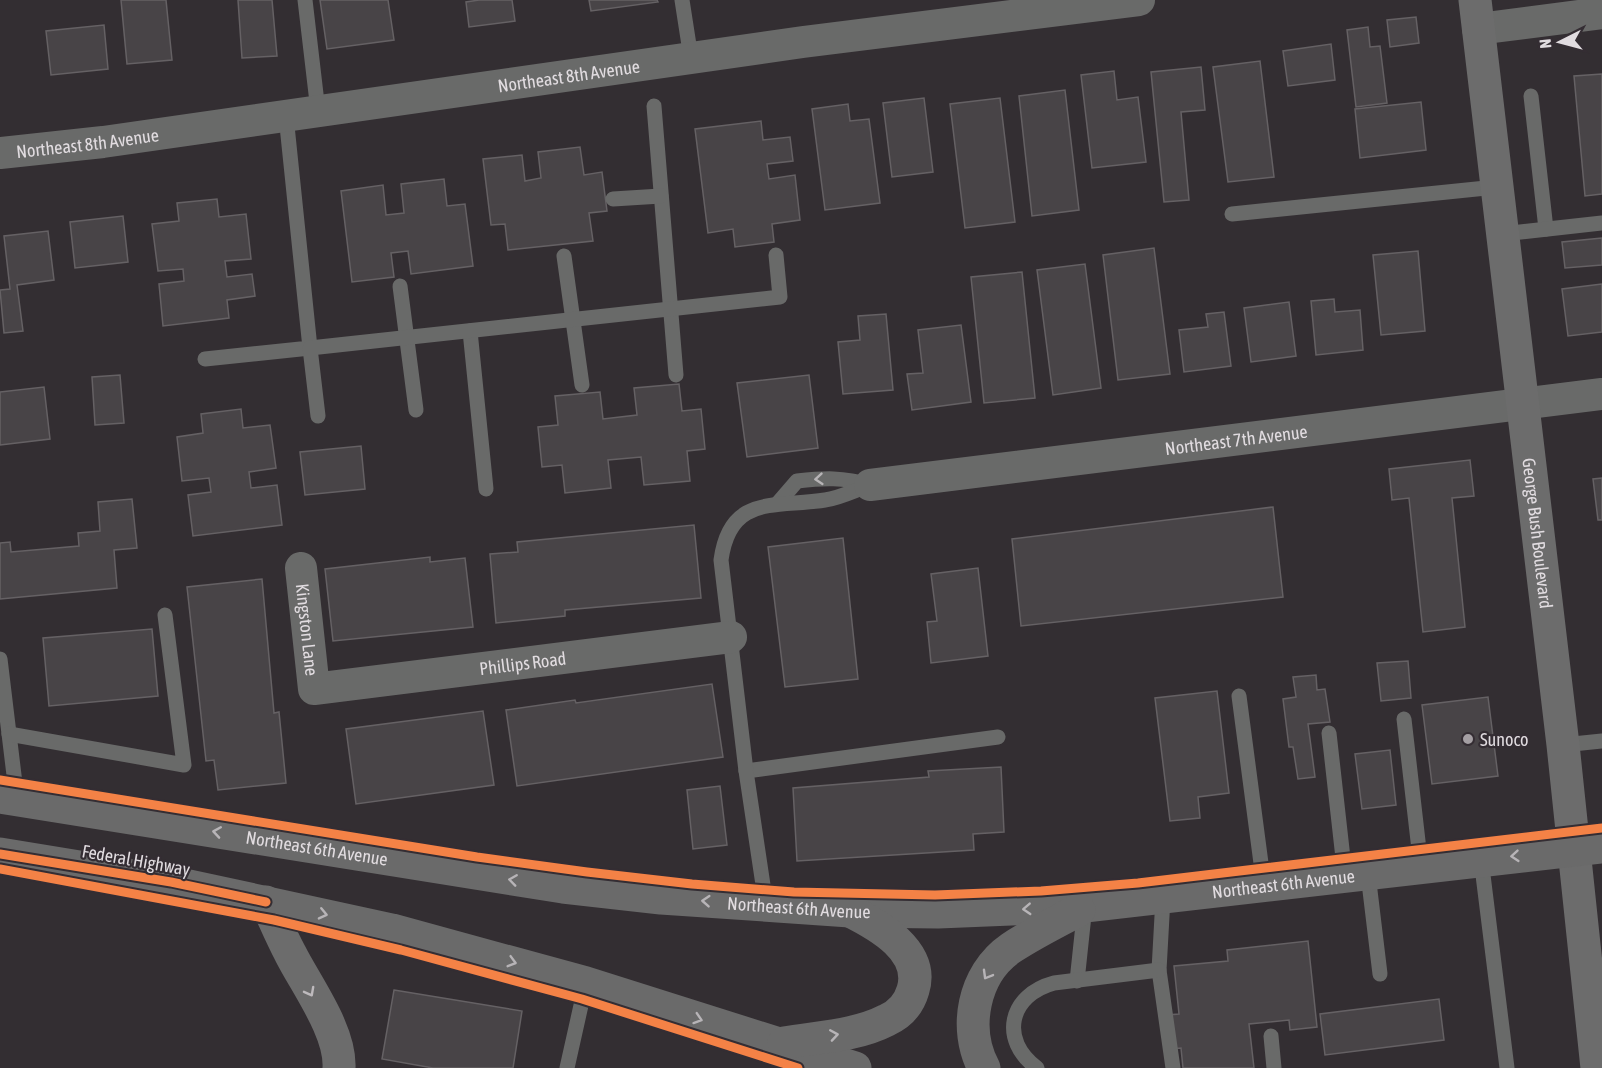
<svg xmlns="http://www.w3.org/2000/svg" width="1602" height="1068" viewBox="0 0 1602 1068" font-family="'Asap Condensed',sans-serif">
	<rect width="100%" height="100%" fill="#332e32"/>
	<g fill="#484447" stroke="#656164" stroke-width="1.5">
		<polygon points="121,0 166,0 172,60 127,64"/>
		<polygon points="238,0 272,0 277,56 242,58"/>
		<polygon points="320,0 388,0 394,40 327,49"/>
		<polygon points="479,0 512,0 515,21 469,27 466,2"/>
		<polygon points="589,0 657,0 658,2 591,11"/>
		<polygon points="1416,17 1419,43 1390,47 1387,20"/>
		<polygon points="104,25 108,69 51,75 46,31"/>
		<polygon points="1368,27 1370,47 1380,46 1387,103 1356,107 1347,30"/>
		<polygon points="1331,44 1335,80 1288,86 1283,51"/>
		<polygon points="1260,61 1274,177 1228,182 1213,67"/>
		<polygon points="1201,67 1205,110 1181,112 1189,200 1164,202 1151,72"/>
		<polygon points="1114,71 1117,100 1138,97 1146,162 1092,168 1081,75"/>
		<polygon points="1602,74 1602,194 1585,196 1574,76"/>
		<polygon points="1065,90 1079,210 1032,216 1019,96"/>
		<polygon points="924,98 933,172 892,177 883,103"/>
		<polygon points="1000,98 1015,222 965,228 950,104"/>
		<polygon points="1421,102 1426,150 1360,158 1355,109"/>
		<polygon points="848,104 850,121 869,119 880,203 825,210 812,109"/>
		<polygon points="761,121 763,140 790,137 793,161 767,164 769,179 795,175 800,220 772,224 774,242 735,247 733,229 708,233 695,129"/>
		<polygon points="580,147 584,175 602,172 607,211 589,213 593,241 508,250 505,224 491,225 483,159 522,155 525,181 541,178 538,152"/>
		<polygon points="444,179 447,206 465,204 473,266 411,274 408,251 391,253 394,277 352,282 341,191 383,185 386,215 404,213 401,184"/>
		<polygon points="217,199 219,217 246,214 251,259 225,261 227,277 252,274 255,296 227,300 229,318 163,326 159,284 184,281 183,269 158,271 152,224 179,221 177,203"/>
		<polygon points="123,216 128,262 75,268 70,222"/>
		<polygon points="48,231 54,280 17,285 23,331 4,333 0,290 10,289 4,236"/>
		<polygon points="1602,238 1602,265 1565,268 1562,242"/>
		<polygon points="1154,248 1170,374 1118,380 1103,255"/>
		<polygon points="1418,251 1425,331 1381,335 1373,255"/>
		<polygon points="1085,264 1101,388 1053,395 1037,270"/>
		<polygon points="1022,272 1035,398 984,403 971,277"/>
		<polygon points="1602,284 1602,332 1568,336 1562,289"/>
		<polygon points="1334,299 1335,312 1360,310 1363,350 1316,355 1311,301"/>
		<polygon points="1289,302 1296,356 1251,362 1244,308"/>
		<polygon points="1224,312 1231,366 1184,372 1179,330 1208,327 1206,314"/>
		<polygon points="886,314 893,390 843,394 838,342 860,340 858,316"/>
		<polygon points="961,325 971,402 912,410 907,374 923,373 918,330"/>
		<polygon points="120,375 124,423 95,425 92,377"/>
		<polygon points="809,375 818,448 747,457 737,383"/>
		<polygon points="679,384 682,411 701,409 705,449 687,451 690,481 644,485 641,457 608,460 611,488 565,493 562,465 542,467 538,427 558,425 555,396 600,392 603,419 637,415 634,388"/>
		<polygon points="44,387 50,439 0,445 0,392"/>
		<polygon points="241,409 243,428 270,425 276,468 249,472 251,488 277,485 282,525 193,536 188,495 211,492 209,478 182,481 177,437 203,433 201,414"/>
		<polygon points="361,446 365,489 305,495 300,452"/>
		<polygon points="1470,460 1474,496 1452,498 1465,627 1423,632 1409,498 1392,500 1389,469"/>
		<polygon points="1602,478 1602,520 1598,520 1593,479"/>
		<polygon points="132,499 137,548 114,550 117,588 0,599 0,543 10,542 11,552 79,546 78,533 100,531 98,502"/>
		<polygon points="1273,507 1283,597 1021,626 1012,539"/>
		<polygon points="694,525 701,598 565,610 565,616 496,623 490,554 518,552 517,542"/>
		<polygon points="843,538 858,679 785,687 768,547"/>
		<polygon points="430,557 430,562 465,558 473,627 333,641 325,569"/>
		<polygon points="978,568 988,656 931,663 927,622 937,621 931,574"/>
		<polygon points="262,579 274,713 279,712 286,783 218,790 214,760 206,761 187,587"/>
		<polygon points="152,629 158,696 49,706 43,638"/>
		<polygon points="1408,661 1411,698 1381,701 1377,663"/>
		<polygon points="1316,675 1317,690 1325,689 1330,722 1308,724 1315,777 1298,779 1293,747 1289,747 1283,699 1296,697 1293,677"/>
		<polygon points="712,684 723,757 517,786 506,710 575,700 576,703"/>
		<polygon points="1217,691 1229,793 1198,797 1200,818 1170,821 1155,698"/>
		<polygon points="1488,697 1498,776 1432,784 1422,705"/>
		<polygon points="483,711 494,785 356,804 346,729"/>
		<polygon points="1390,750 1396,805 1362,809 1355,754"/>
		<polygon points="1001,767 1004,832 973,834 974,850 797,861 793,788 929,777 928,771"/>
		<polygon points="720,786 727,845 693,849 687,790"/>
		<polygon points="1308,941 1317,1027 1290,1030 1289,1020 1249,1024 1254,1068 1183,1068 1181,1048 1171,1049 1167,1015 1179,1014 1174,966 1228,961 1227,950"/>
		<polygon points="394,990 522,1011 513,1068 433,1068 382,1059"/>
		<polygon points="1439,999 1444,1040 1325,1055 1320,1014"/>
	</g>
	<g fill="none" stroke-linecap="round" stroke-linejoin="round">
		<g stroke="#696a69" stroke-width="15">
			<polyline points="305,0 318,111"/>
			<polyline points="682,0 691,58"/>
			<polyline points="1531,96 1546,229"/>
			<polyline points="654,106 676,375"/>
			<polyline points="613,199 661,196"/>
			<polyline points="1232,214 1496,187"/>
			<polyline points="1502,234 1602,223"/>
			<polyline points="564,256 582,385"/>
			<polyline points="400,286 416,410"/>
			<polyline points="470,331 486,489"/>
			<polyline points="205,359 310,348 286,116"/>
			<polyline points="318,416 310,348 780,297 776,255"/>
			<path d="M778,503l19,-22c27,-3 46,-4 73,4"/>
			<polyline points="0,659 17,800"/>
			<polyline points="1239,696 1264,886"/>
			<polyline points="1404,719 1421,867"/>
			<polyline points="1329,733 1345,876"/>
			<polyline points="9,734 184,765 165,615"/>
			<polyline points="1563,745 1602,741"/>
			<polyline points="746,771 998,737"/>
			<polyline points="1481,859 1507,1068"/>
			<polyline points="1368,874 1380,974"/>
			<polyline points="1163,898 1159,970 1173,1068"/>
			<path d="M766,905l-20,-134 -25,-211c9,-66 54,-52 104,-60 15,-2 30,-10 45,-15"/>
			<polyline points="1077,981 1085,906"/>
			<polyline points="1271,1036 1274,1068"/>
			<polyline points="567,1068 586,983"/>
			<path d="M1037,1068c-38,-28 -28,-73 17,-85l105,-13"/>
		</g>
		<g stroke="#696a69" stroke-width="32">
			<polyline points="1478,29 1602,13"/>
			<path id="s1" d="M0,153l103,-11 700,-100 336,-42"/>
			<path id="s2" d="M870,485l732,-91"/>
			<path id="s3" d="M301,568l13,121 417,-52"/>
		</g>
		<g stroke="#6c6c6c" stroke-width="33">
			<path id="s4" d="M1475,0l88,745 34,323"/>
			<path d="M266,902c8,17 15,34 24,51 16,32 51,78 49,115"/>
		</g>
		<g stroke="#6a6a6a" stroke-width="33">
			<path id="s5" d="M0,797l563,90 98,11 189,13 88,1 147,-6 517,-59"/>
			<polyline points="0,854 171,882 392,930 586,983 855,1068"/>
			<path d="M784,1043c34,-6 72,-7 103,-23 13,-6 22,-16 26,-30 12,-39 -35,-65 -63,-79"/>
			<path d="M984,1068c-21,-39 -11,-94 27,-120 21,-14 45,-26 68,-38"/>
		</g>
		<defs>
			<g id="cycleway">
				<polyline points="0,780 477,857 587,872 692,884 794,892 935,895 1041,891 1138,883 1602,828"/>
				<polyline points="0,854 171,882 266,902"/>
				<polyline points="0,869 274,920 401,950 582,999 798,1068"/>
			</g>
		</defs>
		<use href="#cycleway" stroke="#342d33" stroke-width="13"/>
		<use href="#cycleway" stroke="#f48246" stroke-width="9"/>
	</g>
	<defs><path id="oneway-chevron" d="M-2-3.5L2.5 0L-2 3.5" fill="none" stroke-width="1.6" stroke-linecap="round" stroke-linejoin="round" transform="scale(1.5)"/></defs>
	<use stroke="#b7b4b6" href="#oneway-chevron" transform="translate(819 479) rotate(175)"/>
	<g stroke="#b7b4b7">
		<use href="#oneway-chevron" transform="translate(217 832) rotate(-171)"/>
		<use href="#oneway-chevron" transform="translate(1515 856) rotate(175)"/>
		<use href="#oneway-chevron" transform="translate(513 880) rotate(-172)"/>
		<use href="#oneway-chevron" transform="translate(706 901) rotate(-176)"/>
		<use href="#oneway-chevron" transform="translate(1027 909) rotate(177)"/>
		<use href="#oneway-chevron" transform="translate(323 914) rotate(13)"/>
		<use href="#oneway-chevron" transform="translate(512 962) rotate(16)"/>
		<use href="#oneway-chevron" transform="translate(987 975) rotate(120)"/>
		<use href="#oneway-chevron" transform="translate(698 1019) rotate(18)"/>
		<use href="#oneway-chevron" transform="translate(834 1035) rotate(-9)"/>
	</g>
	<use stroke="#bebabd" href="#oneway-chevron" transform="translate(310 992) rotate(62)"/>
	<circle fill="#a49fa3" stroke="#342d33" stroke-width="2" cx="1468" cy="739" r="6"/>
	<g text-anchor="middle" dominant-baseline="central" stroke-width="4.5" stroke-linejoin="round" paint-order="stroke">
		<g font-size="18" fill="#e1dce0" stroke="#342d33">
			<text stroke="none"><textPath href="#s1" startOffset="574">Northeast 8th Avenue</textPath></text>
			<text stroke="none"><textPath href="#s1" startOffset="88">Northeast 8th Avenue</textPath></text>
			<text stroke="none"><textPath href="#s2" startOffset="369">Northeast 7th Avenue</textPath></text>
			<text stroke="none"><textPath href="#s4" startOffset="537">George Bush Boulevard</textPath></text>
			<text stroke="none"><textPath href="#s3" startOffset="62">Kingston Lane</textPath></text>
			<text stroke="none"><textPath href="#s3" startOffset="332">Phillips Road</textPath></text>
			<text stroke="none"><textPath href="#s5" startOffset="321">Northeast 6th Avenue</textPath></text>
			<text transform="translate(136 860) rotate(10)">Federal Highway</text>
			<text stroke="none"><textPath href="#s5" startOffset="1293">Northeast 6th Avenue</textPath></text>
			<text stroke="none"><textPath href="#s5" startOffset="807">Northeast 6th Avenue</textPath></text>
		</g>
		<g font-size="18" fill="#e1dce0" stroke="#342d33" text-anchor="start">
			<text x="1480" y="739">Sunoco</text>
		</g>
	</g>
	<g transform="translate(1560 42) rotate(264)" stroke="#342d33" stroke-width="4.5" paint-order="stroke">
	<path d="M0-4.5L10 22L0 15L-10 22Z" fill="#e1dce0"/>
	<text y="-9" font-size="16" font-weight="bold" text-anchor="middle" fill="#e1dce0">N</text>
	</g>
</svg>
